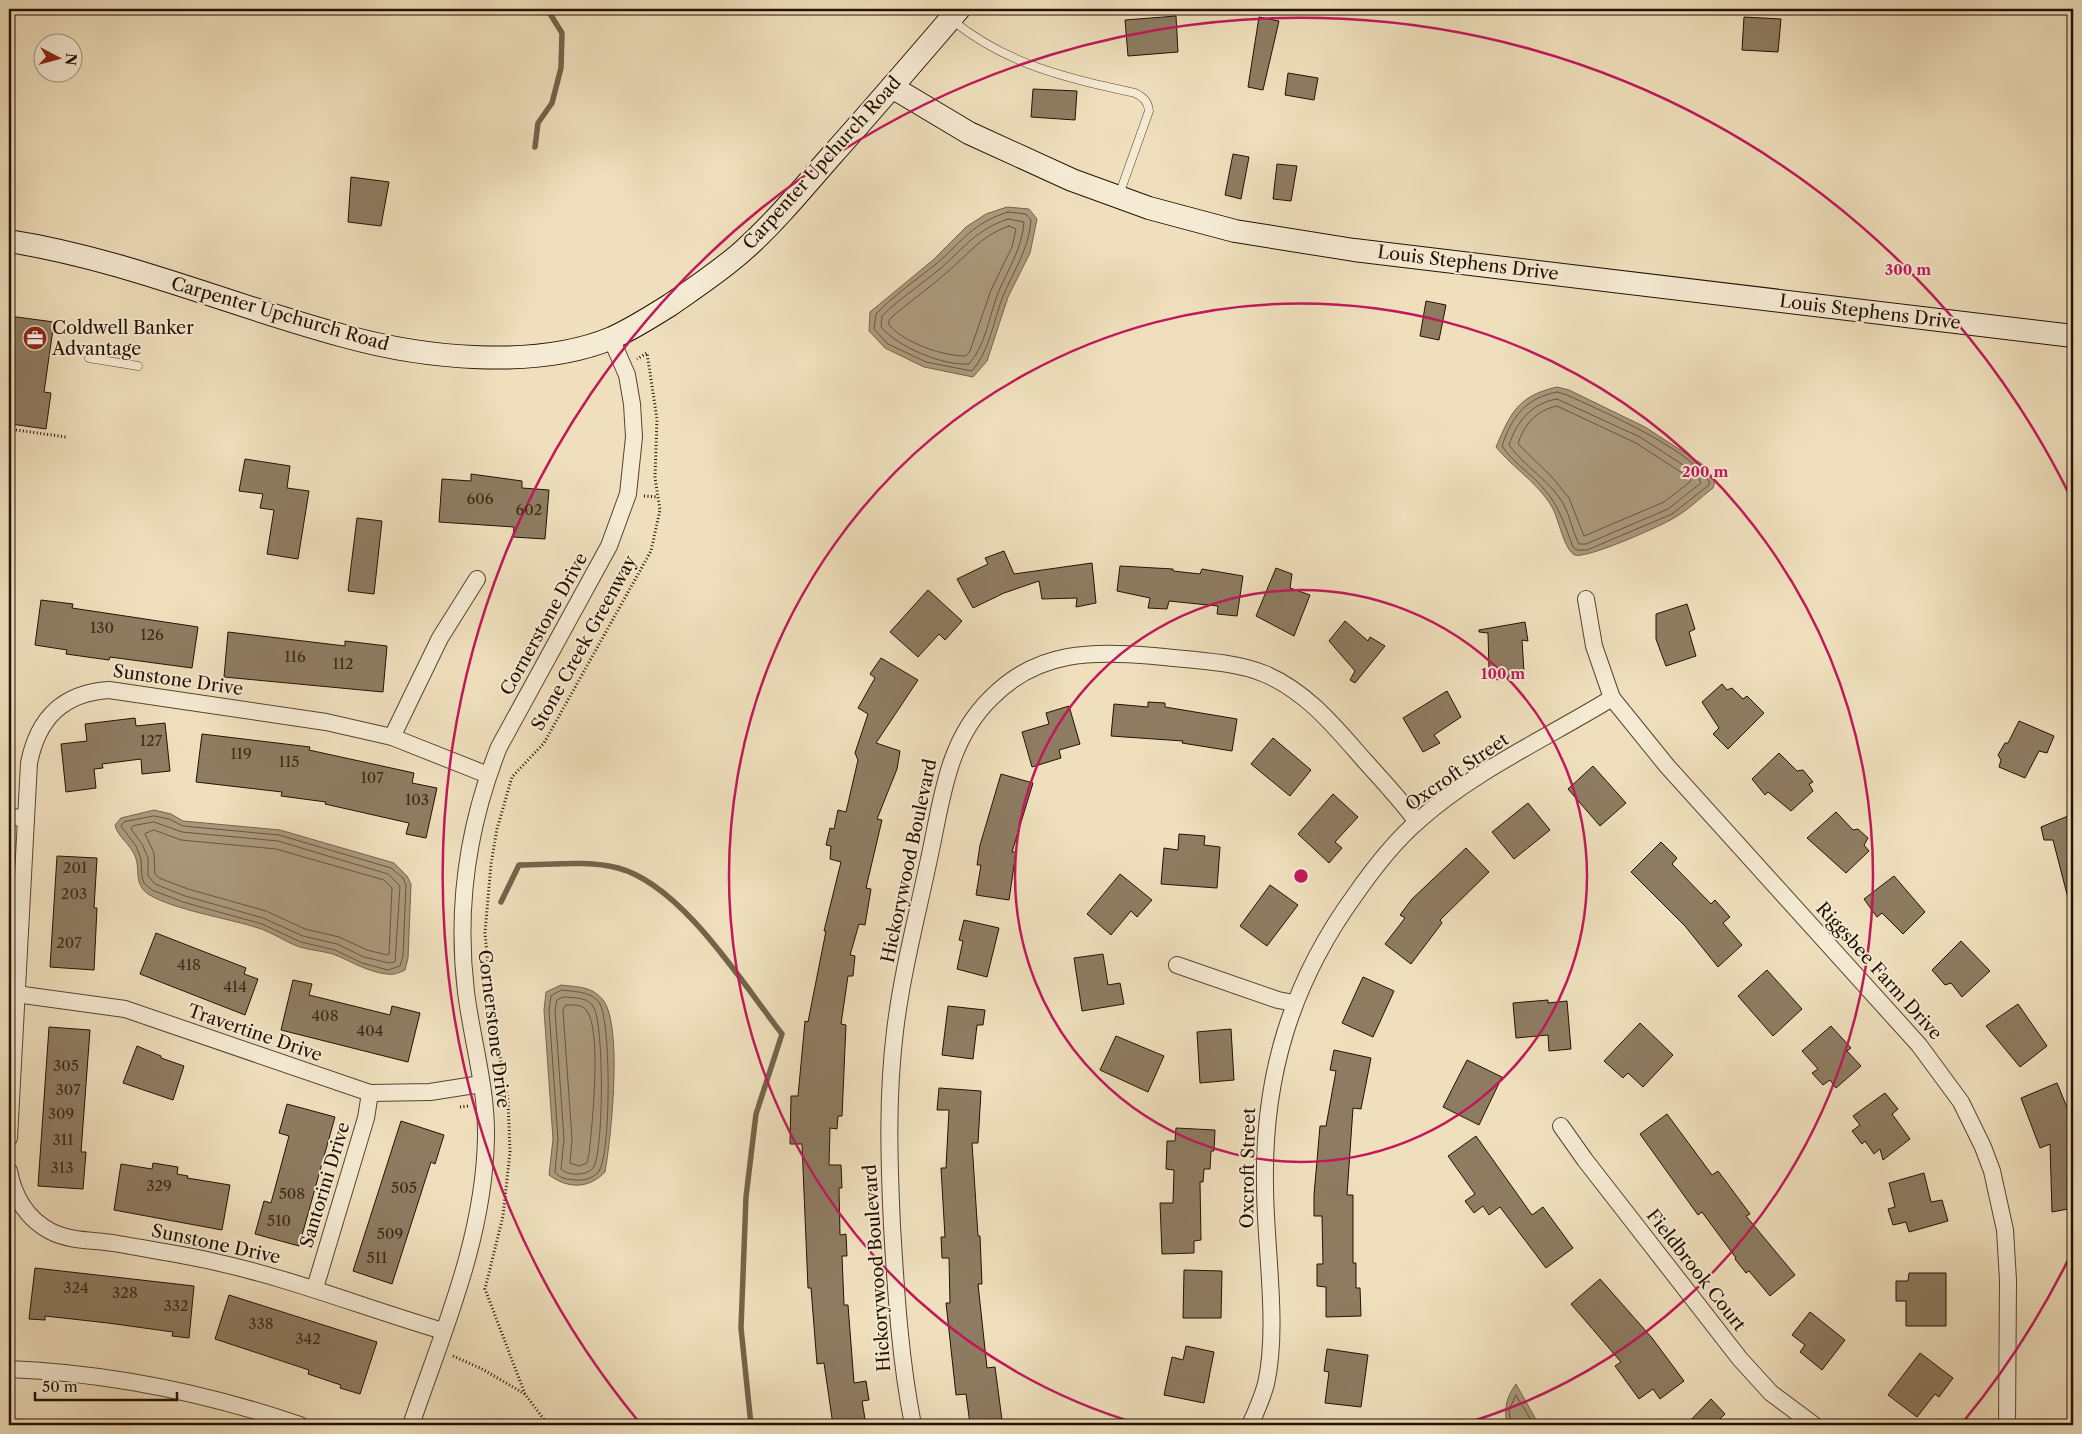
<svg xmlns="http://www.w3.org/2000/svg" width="2082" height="1434" viewBox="0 0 2082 1434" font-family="'Libre Caslon Text',serif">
	<rect width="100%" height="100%" fill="#efdfbc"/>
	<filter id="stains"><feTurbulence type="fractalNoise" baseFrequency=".004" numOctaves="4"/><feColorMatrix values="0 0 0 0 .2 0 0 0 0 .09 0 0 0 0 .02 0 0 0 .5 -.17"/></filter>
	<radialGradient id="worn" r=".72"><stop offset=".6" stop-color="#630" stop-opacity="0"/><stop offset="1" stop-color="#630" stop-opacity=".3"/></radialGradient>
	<g fill="#aa997c" stroke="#74634a">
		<polygon points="1007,207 1029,209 1037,219 1030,253 1008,297 987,361 973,377 924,367 885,348 869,331 870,312 933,260 966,227 986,214"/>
		<path d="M1557,387l12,3 76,37 60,39 10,15 -2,7c-13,10 -25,22 -39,30 -13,8 -87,41 -99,37 -10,-4 -16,-33 -21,-44 -11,-24 -41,-43 -58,-64 15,-35 22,-51 61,-60z"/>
		<path d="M154,810l17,4 12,7 97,9 114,33 13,13 4,8 -3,74 -3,12c-6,3 -11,5 -18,4 -20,-2 -36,-13 -54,-20 -11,-3 -23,-4 -33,-7 -15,-5 -28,-15 -42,-19 -30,-10 -85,-18 -110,-34 -15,-11 -7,-23 -13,-38 -4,-11 -18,-20 -20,-31l6,-7z"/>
		<path d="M561,985c16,2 31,1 42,15 20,25 8,139 2,172 -16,17 -37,17 -56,3l4,-36 -9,-129 2,-18z"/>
		<path d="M1516,1384l23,41h-32c-3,-17 -1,-27 9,-41z"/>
	</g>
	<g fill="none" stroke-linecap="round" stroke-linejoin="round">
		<g stroke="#67553e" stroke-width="1">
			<path d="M1008,212l18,2 5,6c-2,29 -17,50 -28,76 -10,26 -13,54 -31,75l-46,-9 -38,-18 -14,-15 2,-15c18,-19 40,-34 60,-50 28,-24 35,-40 72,-52z"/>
			<path d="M1008,219l16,3c-2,27 -16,47 -26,71 -9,23 -12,52 -29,71 -26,2 -71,-17 -88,-37l1,-11c18,-18 40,-32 59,-48 25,-22 35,-38 67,-49z"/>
			<path d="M1009,226l7,3 -4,18 -21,43 -21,61 -4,5c-24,0 -61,-13 -77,-31v-5l5,-5c17,-14 35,-27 51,-41 23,-19 35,-38 64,-48z"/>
			<path d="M1557,392l10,3c37,17 121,53 142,86v4l-37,29 -85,36h-10l-4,-3c-8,-21 -14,-42 -30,-59 -12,-15 -30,-25 -41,-42 10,-30 24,-48 55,-54z"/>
			<path d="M1557,399l83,38 57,37 4,9 -33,26 -82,35h-7c-7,-13 -9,-29 -16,-41 -14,-23 -38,-36 -54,-58 8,-24 23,-42 48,-46z"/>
			<path d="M1557,406l79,37 54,35 1,3 -27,21 -80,34 -15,-38 -17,-21 -34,-33c6,-20 19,-34 39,-38z"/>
			<polygon points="154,816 169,819 183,826 279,835 391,868 403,878 406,885 403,956 400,966 388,970 362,963 335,950 301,942 262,924 183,902 152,890 144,883 142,877 141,859 136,846 121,826 124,822"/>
			<polygon points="154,822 182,832 278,841 388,874 400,886 395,962 389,963 364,957 337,944 303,936 263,918 185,896 155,884 148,876 148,858 142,844 131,829 133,826"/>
			<polygon points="154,830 181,840 276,849 384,880 392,888 389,954 387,955 367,950 339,937 305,929 266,911 188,889 159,878 155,874 154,853 145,834"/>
			<path d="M562,990c13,2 30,1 38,14 11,20 11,149 -1,167 -5,7 -15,10 -24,9 -8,-1 -15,-1 -20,-8l3,-33 -9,-129 2,-14z"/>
			<path d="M564,997c11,1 25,0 30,11 10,20 10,144 -1,160 -6,8 -26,8 -32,1l3,-30 -9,-128 2,-11z"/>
			<path d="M566,1005c7,0 17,-1 21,6 15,22 5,115 2,143l-2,9 -8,3 -9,-3 2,-24 -9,-128z"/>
			<polyline points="1511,1425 1509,1410 1516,1395 1534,1425"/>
		</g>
		<g stroke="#74634a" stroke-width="5.5">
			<polyline points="535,147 538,123 552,103 561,68 562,33 547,9"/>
			<path d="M501,902l18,-37c32,0 68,-5 99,3 64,17 125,116 164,166l-26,80 -10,83 -5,131 10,97"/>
		</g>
	</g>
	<g fill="#8e7c62" stroke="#241100">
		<polygon points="1176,16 1178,52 1128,56 1125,20"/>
		<polygon points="1259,17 1279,21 1263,90 1248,87"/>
		<polygon points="1744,17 1781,19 1778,52 1742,50"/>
		<polygon points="1288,73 1318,78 1314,100 1285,95"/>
		<polygon points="1033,89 1077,91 1075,120 1031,117"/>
		<polygon points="1233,154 1249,157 1241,199 1225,195"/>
		<polygon points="1277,164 1297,166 1291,201 1273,199"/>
		<polygon points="351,177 389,182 381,226 348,222"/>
		<polygon points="1426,301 1446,305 1439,340 1420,336"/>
		<polygon points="9,316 54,322 44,392 51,393 46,429 11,424 12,419 9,418"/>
		<polygon points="245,459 290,466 287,488 309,491 298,559 267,554 274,510 260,508 263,494 239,491"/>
		<polygon points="471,474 522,481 522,488 549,490 545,539 513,537 514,527 439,522 442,479 471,481"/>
		<polygon points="357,518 382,521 374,594 348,591"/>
		<polygon points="1004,551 1014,574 1092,563 1096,603 1076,607 1077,598 1042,599 1039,581 1004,593 973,608 957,579 988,564 985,558"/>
		<polygon points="1120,566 1173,569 1173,571 1200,574 1202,569 1243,576 1237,616 1217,614 1218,606 1169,601 1167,609 1148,608 1150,598 1117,591"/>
		<polygon points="1276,568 1292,574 1290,588 1310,595 1294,636 1256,616"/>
		<polygon points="928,590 962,621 945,640 939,634 918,657 890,632"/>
		<polygon points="41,600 73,604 72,608 198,627 192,668 110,657 109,660 66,654 67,650 35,645"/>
		<polygon points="1687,604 1695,629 1689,632 1696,656 1666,666 1656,639 1656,614"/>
		<polygon points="1345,621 1368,641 1370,637 1385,646 1355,683 1350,680 1355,671 1329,641"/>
		<polygon points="1525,622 1528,641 1522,640 1524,673 1497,680 1493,669 1489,669 1488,633 1479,632 1479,630"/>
		<polygon points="228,632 345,646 345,641 387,646 383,692 224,677"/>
		<polygon points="881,658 918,680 876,743 900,751 897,769 877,819 882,820 866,888 871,889 865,925 859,924 850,955 855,956 853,976 848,976 841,1024 846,1025 842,1116 838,1116 837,1129 830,1128 829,1165 841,1165 842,1188 839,1188 840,1235 846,1234 847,1256 842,1256 844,1305 848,1305 854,1383 866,1381 869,1400 862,1401 866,1425 833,1425 824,1363 817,1364 811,1288 808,1288 802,1144 790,1144 791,1096 798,1096 805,1021 808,1022 826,931 824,931 841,862 830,859 831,846 826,845 830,828 834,829 838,810 846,812 858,760 855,753 868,714 858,708 875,678 870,674"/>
		<polygon points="1722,684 1727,690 1732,688 1743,699 1747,696 1764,713 1728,749 1713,734 1719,728 1702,702"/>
		<polygon points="1447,691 1461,717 1434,735 1440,743 1423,752 1403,718"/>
		<polygon points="1148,702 1165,703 1165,707 1237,719 1232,751 1182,743 1183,741 1111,736 1114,704 1148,707"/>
		<polygon points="1069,706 1080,744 1059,750 1061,758 1032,767 1022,732 1049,724 1046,713"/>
		<polygon points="135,718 136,726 165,723 170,771 142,774 141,759 102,764 103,768 94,769 96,788 66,792 61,744 87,741 85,724"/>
		<polygon points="2019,721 2054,736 2047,753 2039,751 2025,778 1999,767 2001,760 1998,755 2005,743 2008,743"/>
		<polygon points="202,734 310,747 309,750 414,773 412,783 437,788 426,838 406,834 409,823 325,804 326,802 281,796 282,792 196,782"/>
		<polygon points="1273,738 1311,770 1290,796 1251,764"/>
		<polygon points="1779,753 1797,771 1803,770 1813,782 1809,784 1813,791 1791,811 1768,792 1765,795 1752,779"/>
		<polygon points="1593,766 1626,803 1600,826 1568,789"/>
		<polygon points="1001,774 1033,783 1012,852 1016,852 1009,900 976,895 981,865 977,865 980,845"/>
		<polygon points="1333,794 1358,817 1335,842 1342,848 1329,863 1298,834"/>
		<polygon points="1528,803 1550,830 1514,859 1492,832"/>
		<polygon points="1836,812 1853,830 1858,829 1868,838 1864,845 1869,851 1846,873 1807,838"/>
		<polygon points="2073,814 2073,897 2068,898 2053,840 2044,840 2041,827"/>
		<polygon points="1179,834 1205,836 1204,845 1220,847 1217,888 1161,884 1164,848 1178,850"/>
		<polygon points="1661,842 1677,858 1672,864 1711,904 1715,900 1730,917 1723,923 1742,945 1718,967 1685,926 1631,872"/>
		<polygon points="1466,848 1489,872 1440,920 1442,923 1411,964 1385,944 1405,918 1400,915 1412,899"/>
		<polygon points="57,856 97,858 94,908 97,908 94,970 50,967"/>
		<polygon points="1120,874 1152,900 1137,917 1131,911 1111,935 1087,914"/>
		<polygon points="1894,876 1925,912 1903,934 1882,913 1877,917 1864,899"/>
		<polygon points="1270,885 1298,905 1267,946 1240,926"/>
		<polygon points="964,920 999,928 987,977 957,969 963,941 959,940"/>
		<polygon points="156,933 246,968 244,974 258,979 245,1015 140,974"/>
		<polygon points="1961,941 1990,971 1962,997 1951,983 1945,985 1932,970"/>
		<polygon points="1103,954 1108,985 1120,983 1124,1004 1082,1011 1074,958"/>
		<polygon points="1767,970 1802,1009 1773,1036 1738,996"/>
		<polygon points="1363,977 1394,991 1373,1037 1342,1023"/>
		<polygon points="293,980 312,984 309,995 390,1015 392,1006 420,1013 408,1062 281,1030"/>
		<polygon points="1548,1000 1548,1003 1567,1001 1571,1049 1549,1051 1548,1035 1516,1038 1513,1003"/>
		<polygon points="2018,1004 2047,1046 2020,1067 1986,1026"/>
		<polygon points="948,1006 985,1010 983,1025 977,1025 973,1059 942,1055"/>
		<polygon points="1640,1023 1673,1055 1643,1087 1628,1073 1623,1078 1604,1061"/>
		<polygon points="1831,1026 1851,1048 1847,1051 1861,1066 1836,1088 1830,1080 1823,1085 1812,1073 1818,1069 1802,1051"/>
		<polygon points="49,1027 90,1030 81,1152 86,1152 83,1189 38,1186"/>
		<polygon points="1231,1029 1234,1080 1200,1083 1197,1032"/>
		<polygon points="1116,1036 1164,1056 1148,1092 1100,1070"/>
		<polygon points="137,1046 161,1056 161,1058 184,1066 173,1100 123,1083"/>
		<polygon points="1334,1050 1371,1058 1361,1109 1353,1108 1347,1195 1353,1195 1353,1263 1356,1263 1356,1288 1360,1288 1361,1316 1326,1317 1326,1287 1317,1286 1317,1264 1323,1264 1322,1216 1314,1216 1314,1195 1320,1126 1326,1126 1336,1071 1330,1070"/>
		<polygon points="1467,1060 1502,1077 1479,1125 1443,1107"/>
		<polygon points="2057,1083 2073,1122 2073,1208 2052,1212 2050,1144 2040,1148 2021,1098"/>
		<polygon points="939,1088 981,1091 978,1143 972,1143 978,1236 980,1236 982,1284 978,1284 987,1368 995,1367 1002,1420 970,1424 966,1394 956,1395 946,1303 950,1303 949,1258 942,1258 941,1237 945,1237 941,1168 946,1168 949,1110 937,1110"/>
		<polygon points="1885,1093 1898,1109 1892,1114 1910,1139 1883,1160 1880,1149 1874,1154 1865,1141 1862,1144 1852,1131 1860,1125 1853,1116"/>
		<polygon points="287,1104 335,1117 299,1246 255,1234 264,1201 271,1203 289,1136 279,1133"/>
		<polygon points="1667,1114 1712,1175 1718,1171 1750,1214 1746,1216 1795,1275 1770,1296 1749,1271 1746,1273 1735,1259 1736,1258 1702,1212 1698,1215 1640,1134"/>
		<polygon points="401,1121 444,1135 435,1164 431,1162 392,1284 353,1271"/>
		<polygon points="1176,1128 1215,1130 1214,1151 1211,1151 1210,1169 1204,1169 1203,1182 1200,1182 1201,1240 1194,1241 1194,1253 1162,1254 1160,1203 1173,1203 1174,1170 1166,1169 1167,1141 1175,1141"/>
		<polygon points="1476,1136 1532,1215 1543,1207 1573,1248 1546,1268 1500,1207 1489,1215 1483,1206 1474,1213 1465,1201 1475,1194 1448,1156"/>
		<polygon points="153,1163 178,1167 177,1174 188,1176 187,1178 230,1185 222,1230 114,1210 121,1164 152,1169"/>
		<polygon points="1924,1173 1931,1202 1942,1200 1948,1221 1909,1232 1906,1222 1893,1225 1888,1209 1895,1207 1889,1183"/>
		<polygon points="35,1268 194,1286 189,1338 172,1336 173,1332 108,1323 45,1316 45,1320 29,1319"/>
		<polygon points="1184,1270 1222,1271 1221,1318 1183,1318"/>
		<polygon points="1909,1273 1946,1273 1946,1326 1906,1326 1906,1301 1896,1301 1896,1281 1908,1281"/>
		<polygon points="1600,1279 1652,1338 1684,1381 1660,1399 1653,1389 1639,1399 1615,1366 1621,1362 1571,1304"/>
		<polygon points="229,1295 377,1342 360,1394 340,1388 341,1385 308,1374 309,1370 215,1339"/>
		<polygon points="1810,1312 1845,1340 1822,1370 1800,1352 1805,1345 1792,1335"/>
		<polygon points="1186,1346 1214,1352 1204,1403 1164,1395 1172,1357 1183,1360"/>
		<polygon points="1327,1349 1368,1355 1361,1407 1325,1403 1329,1372 1324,1371"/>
		<polygon points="1920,1353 1953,1378 1939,1397 1935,1394 1917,1417 1888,1395"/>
		<polygon points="1711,1399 1725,1414 1714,1425 1686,1425"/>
	</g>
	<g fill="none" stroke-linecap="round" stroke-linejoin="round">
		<defs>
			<g id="lane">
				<path d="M952,20c55,45 115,58 183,73 8,4 13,8 14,18l-30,84"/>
				<polyline points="89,358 138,366"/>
			</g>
			<g id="street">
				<polyline points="1586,599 1594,646 1612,698 1667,766 1919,1045 1961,1102 1983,1147 1992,1171 2005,1230 2008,1280 2007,1425"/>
				<polyline points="392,737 440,638 477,579"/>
				<polyline points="9,817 26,818"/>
				<polyline points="1177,965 1278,1000 1294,1003"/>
				<polyline points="16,994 125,1009 370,1093 430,1092 481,1084"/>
				<polyline points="1561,1126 1585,1160 1740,1359 1771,1393 1814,1425"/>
				<path d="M9,1138l20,-375c9,-45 34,-70 80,-73l217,32 66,15 96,38"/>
				<path d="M9,1171c5,26 17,47 41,60 19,10 42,9 63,12 33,6 66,11 98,18 79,17 154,47 232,70"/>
				<polyline points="315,1288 366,1118 370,1093"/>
				<path d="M9,1369c99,4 197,24 291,56"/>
				<path d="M411,1425c32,-94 73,-186 75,-287 1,-49 -14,-98 -20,-146 -10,-83 2,-167 33,-245l110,-201 19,-52 6,-57 -2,-33 -5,-29 -16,-37"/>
				<path d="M913,1425c-13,-66 -17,-132 -21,-199 -3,-65 -5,-130 3,-195 7,-58 22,-115 34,-172 13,-58 17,-117 62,-161 47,-48 101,-47 163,-42 35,4 80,5 111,18 42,18 70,53 99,86 18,20 37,40 53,62"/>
				<path d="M1250,1425c6,-13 12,-27 16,-41 13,-58 -1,-138 -1,-199 -2,-108 26,-202 90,-290 18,-26 39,-53 63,-74 57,-51 129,-83 194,-123"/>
			</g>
			<g id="secondary">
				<polyline points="892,87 969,133 1072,180 1149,208 1235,231 1354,250 2073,336"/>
				<path d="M9,241c115,18 223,65 335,95 79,22 191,34 268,2 20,-9 39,-21 58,-33 26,-18 52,-35 75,-56 32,-29 59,-62 87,-94 43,-48 85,-97 127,-146"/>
			</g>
		</defs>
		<use href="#lane" stroke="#57442f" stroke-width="9"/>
		<use href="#street" stroke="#57442f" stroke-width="18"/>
		<use href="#secondary" stroke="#241100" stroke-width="24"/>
		<g stroke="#241100" stroke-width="3" stroke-dasharray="1 2.5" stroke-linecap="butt">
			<polyline points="9,429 66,437"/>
			<polyline points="644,496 658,497"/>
			<polyline points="460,1107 468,1106"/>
			<polyline points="453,1356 482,1369 525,1394"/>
			<polyline points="548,1425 525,1394 485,1289 503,1216 510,1152 508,1101 493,1019 485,933 491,864 497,829 512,777 544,743 651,551 660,510 655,478 657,419 647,353 637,359"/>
		</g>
		<use href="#lane" stroke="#f5ead3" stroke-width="8"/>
		<use href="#street" stroke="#f5ead3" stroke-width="16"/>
		<use href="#secondary" stroke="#f5ead3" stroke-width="22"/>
	</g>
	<g fill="none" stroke="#c2185b" stroke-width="2.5">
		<circle cx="1301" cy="876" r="286"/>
		<path d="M1139 1424A572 572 0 1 1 1463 1424"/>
		<path d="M2072 1252A858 858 0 0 1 1963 1422M639 1422A858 858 0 1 1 2072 500"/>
	</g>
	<defs>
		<symbol id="office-disc" viewBox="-11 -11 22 22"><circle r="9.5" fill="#8f2418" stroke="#f5ead3"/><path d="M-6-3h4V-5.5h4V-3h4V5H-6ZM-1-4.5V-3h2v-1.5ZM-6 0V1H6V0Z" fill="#fff"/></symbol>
	</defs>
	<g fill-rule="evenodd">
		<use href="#office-disc" x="21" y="324" width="28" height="28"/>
	</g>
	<g text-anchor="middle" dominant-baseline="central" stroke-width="4" stroke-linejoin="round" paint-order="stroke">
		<g font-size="15" fill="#3e2c18">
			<text x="480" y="498">606</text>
			<text x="529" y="509">602</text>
			<text x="102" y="627">130</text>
			<text x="152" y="634">126</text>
			<text x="295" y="656">116</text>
			<text x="343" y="663">112</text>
			<text x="151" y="740">127</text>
			<text x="241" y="753">119</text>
			<text x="289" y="761">115</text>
			<text x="372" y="777">107</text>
			<text x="417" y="799">103</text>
			<text x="75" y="867">201</text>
			<text x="74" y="893">203</text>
			<text x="69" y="942">207</text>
			<text x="189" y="964">418</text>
			<text x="235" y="986">414</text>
			<text x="325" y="1015">408</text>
			<text x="370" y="1030">404</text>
			<text x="66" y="1065">305</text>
			<text x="68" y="1089">307</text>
			<text x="61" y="1113">309</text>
			<text x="63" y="1139">311</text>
			<text x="62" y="1167">313</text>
			<text x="159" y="1185">329</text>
			<text x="404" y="1187">505</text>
			<text x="292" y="1193">508</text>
			<text x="279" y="1220">510</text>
			<text x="390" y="1233">509</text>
			<text x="377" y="1257">511</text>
			<text x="76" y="1287">324</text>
			<text x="125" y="1292">328</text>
			<text x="176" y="1305">332</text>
			<text x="261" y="1323">338</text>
			<text x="308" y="1338">342</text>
		</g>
		<g font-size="18" fill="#241100" stroke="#f5ead3">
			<text transform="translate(822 163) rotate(-48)">Carpenter Upchurch Road</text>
			<text transform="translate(1468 263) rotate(7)">Louis Stephens Drive</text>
			<text transform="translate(1870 312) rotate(7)">Louis Stephens Drive</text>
			<text transform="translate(280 314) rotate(16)">Carpenter Upchurch Road</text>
			<text transform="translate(544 624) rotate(-61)">Cornerstone Drive</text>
			<text transform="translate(584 643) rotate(-61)">Stone Creek Greenway</text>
			<text transform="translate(178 680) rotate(8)">Sunstone Drive</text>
			<text transform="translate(1457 772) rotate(-35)">Oxcroft Street</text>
			<text transform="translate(909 861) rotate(-78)">Hickorywood Boulevard</text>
			<text transform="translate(1879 971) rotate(48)">Riggsbee Farm Drive</text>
			<text transform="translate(494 1029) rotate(83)">Cornerstone Drive</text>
			<text transform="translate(255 1033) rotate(19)">Travertine Drive</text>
			<text transform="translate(1248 1168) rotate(-89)">Oxcroft Street</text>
			<text transform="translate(325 1185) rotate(-73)">Santorini Drive</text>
			<text transform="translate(216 1244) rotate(12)">Sunstone Drive</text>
			<text transform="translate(877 1268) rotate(-94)">Hickorywood Boulevard</text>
			<text transform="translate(1696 1270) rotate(52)">Fieldbrook Court</text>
		</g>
		<g font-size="18" fill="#241100" stroke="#f5ead3" text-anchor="start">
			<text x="52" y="328">Coldwell Banker<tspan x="52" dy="21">Advantage</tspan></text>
		</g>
	</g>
	<circle cx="1301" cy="876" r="8" fill="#c2185b" stroke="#f5ead3" stroke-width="2.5"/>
	<g font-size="15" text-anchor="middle" font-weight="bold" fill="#c2185b" stroke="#f5ead3" stroke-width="4" stroke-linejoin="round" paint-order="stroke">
		<text x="1908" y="275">300 m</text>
		<text x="1705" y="477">200 m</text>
		<text x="1503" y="679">100 m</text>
	</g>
	<rect width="2082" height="1434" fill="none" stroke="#efdfbc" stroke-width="30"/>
	<rect x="10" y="10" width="2062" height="1414" fill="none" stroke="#241100" stroke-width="2.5"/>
	<rect x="15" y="15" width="2052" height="1404" fill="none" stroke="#241100"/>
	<g transform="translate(58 58) rotate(96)"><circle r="24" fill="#f5ead3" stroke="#a1937f"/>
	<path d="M0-4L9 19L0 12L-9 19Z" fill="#8f2418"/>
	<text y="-8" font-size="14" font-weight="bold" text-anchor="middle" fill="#241100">N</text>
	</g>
	<path d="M35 1392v8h142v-8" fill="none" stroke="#241100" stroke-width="2.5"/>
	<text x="42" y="1392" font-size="15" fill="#241100" stroke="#f5ead3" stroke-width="4" paint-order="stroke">50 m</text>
	<rect width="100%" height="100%" filter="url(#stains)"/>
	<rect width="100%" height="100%" fill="url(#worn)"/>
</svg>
